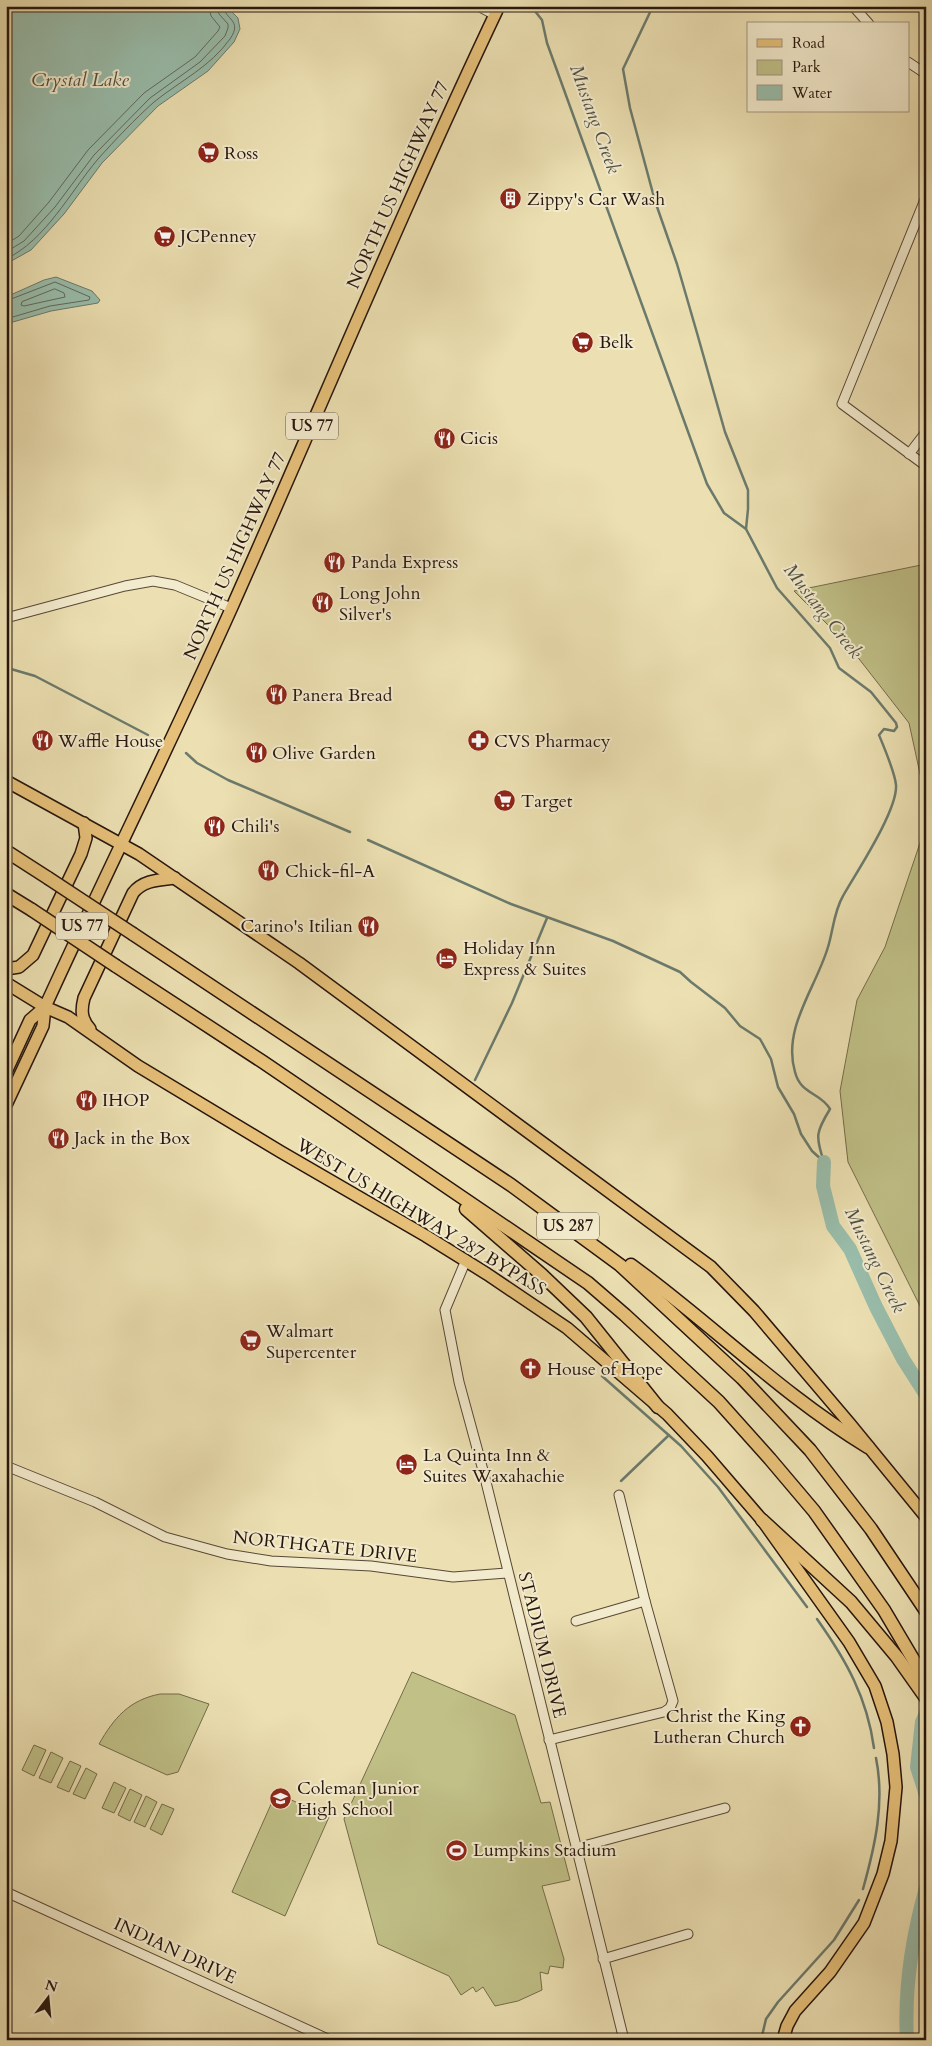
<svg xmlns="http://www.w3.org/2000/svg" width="932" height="2046" viewBox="0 0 932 2046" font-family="Cardo,serif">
	<rect width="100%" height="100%" fill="#ece0b2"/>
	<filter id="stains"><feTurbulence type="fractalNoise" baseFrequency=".004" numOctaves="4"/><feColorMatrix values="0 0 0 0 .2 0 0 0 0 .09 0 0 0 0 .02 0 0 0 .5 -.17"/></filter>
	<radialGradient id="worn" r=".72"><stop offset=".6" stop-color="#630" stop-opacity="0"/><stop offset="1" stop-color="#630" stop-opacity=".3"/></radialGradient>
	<g fill="#c0c087" stroke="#746b4a">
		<polygon points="926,564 926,1318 848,1162 840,1091 857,1000 885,947 921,840 924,792 909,723 849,646 794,591"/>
		<polygon points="412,1672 515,1715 541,1803 550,1802 570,1880 542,1886 564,1959 563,1968 550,1966 548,1974 540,1972 542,1990 518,2001 495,2006 483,1987 476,1992 473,1987 461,1995 449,1976 378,1944 344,1819"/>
		<path d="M160,1694h19l30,10 -31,68 -11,3 -68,-31c15,-26 30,-44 61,-50z"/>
		<polygon points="34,1745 46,1750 34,1776 22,1770"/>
		<polygon points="51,1752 63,1758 51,1783 39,1778"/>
		<polygon points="70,1761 81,1766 69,1792 57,1787"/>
		<polygon points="86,1768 97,1774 85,1799 73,1794"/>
		<polygon points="114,1782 126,1788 114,1813 102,1808"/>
		<polygon points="130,1789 142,1795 130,1821 118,1815"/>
		<polygon points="276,1793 329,1817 285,1916 232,1892"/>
		<polygon points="146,1796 157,1802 145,1827 134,1822"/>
		<polygon points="162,1804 174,1809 162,1835 150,1829"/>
	</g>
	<g fill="#99bdab" stroke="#6b7a6c">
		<polygon points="6,6 226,6 238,18 240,29 234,42 208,71 158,106 102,163 64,214 31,250 6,264"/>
		<polygon points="56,277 92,291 100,300 98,303 51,311 6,324 6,297 44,280"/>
	</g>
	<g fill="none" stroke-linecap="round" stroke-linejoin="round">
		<g stroke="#606a5c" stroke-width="1">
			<polyline points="6,244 19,236 49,202 88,150 144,93 195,57 218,31 220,27 211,16 209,6"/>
			<polyline points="6,252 24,241 55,207 94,155 150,98 200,62 225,36 228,28 228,24 219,14 217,6"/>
			<path d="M6,259c40,-19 64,-67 92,-100 17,-19 37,-40 56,-57 26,-21 56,-35 76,-63 13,-19 -5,-19 -7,-33"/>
			<polygon points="55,289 64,293 65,297 24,306 21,305 22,302"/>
			<polyline points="6,301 55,282 90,297 89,300 50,306 6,319"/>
		</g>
		<g stroke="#6b7a6c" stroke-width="2.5">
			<path d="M531,6l11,14 5,23 160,441 17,29 22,16 31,59 53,60 9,20 32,24 25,31 1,4 -3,4 -10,-2 -5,6c5,12 16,38 17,50 2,25 -40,88 -53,111 -9,15 -10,35 -15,51 -12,41 -46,81 -33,125 6,23 25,20 35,37 -14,23 -15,27 -6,53"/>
			<polyline points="653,6 623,69 630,108 655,201 677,264 697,333 725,432 748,490 748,509 746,529"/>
			<polyline points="11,669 35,676 148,735"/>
			<polyline points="186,753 197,763 228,780 350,832"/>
			<polyline points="368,840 511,904 613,941 680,972 691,982 725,1008 740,1026 760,1039 771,1059 778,1087 794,1114 801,1134 812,1151 823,1161"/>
			<polyline points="475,1080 512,1003 547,918"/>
			<polyline points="602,1376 681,1446 718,1487 807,1607"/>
			<polyline points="621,1481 669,1435"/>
			<path d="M817,1619c29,41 50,78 57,129"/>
			<path d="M863,1889c12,-43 22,-86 13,-131"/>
			<polyline points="762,2036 768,2038"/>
			<polyline points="761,2040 766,2019 778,2002 834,1940 859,1900"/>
		</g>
		<g stroke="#99bdab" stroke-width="14">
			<polyline points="824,1162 823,1186 833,1226 850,1249 876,1307 903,1359 926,1395"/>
			<polyline points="926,1713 922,1722 917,1767 926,1795"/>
			<path d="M907,2040c-3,-52 5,-102 19,-152"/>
		</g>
		<defs>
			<g id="minor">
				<polyline points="478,6 495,15"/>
				<polyline points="853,6 869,24"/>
				<polyline points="908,62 926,74"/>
				<polyline points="926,197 842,404 926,466"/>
				<polyline points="909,454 926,432"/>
				<polyline points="6,618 125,586 153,581 175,585 231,608"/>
				<polyline points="466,1260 445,1310 459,1382 484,1474 624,2040"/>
				<polyline points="6,1466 95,1502 165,1537 227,1554 271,1561 371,1566 453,1577 507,1573"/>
				<polyline points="576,1621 645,1601"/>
				<polyline points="549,1740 664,1712 670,1708 673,1701 645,1601 619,1495"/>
				<polyline points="576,1848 725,1808"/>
				<polyline points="6,1892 330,2040"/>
				<polyline points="603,1959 688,1934"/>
			</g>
			<g id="major">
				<polyline points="6,781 139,854 299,963 711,1267 754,1311 850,1424 926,1517"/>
				<polyline points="6,969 19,967 33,955 81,854 86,838 84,823"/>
				<polyline points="6,983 45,1007 68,1017 138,1066 281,1152 426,1236 487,1274 567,1328 667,1414 707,1456 762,1520 849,1642 875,1686 887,1722 893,1754 896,1787 891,1841 883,1874 864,1923 830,1972 795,2011 787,2026 783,2040"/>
				<path d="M90,1029c-9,-10 -9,-19 -6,-31l49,-105c10,-13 26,-13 42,-15"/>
				<polyline points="6,1072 30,1020 45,1007"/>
				<path d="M6,1105l37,-79 2,-19c61,-134 127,-266 187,-400 89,-200 173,-403 267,-601"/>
			</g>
			<g id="highway">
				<polyline points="6,851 48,878"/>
				<polyline points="6,894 32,910"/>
				<polyline points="133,934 511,1185 620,1265 742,1378 810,1450 871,1529 926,1611"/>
				<polyline points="116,966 263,1062 588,1283 625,1315 719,1402 770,1459 814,1511 884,1610 926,1681"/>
				<polyline points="466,1209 542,1275 586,1317 658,1407"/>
				<path d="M631,1265c81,59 151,130 237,182"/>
				<polyline points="762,1520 851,1602 897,1657 926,1698"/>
			</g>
		</defs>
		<use href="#minor" stroke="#584837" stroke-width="11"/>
		<use href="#major" stroke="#27160e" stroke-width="14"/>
		<use href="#highway" stroke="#27160e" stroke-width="15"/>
		<use href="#minor" stroke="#f3ebcd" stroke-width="9"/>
		<use href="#major" stroke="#e6c079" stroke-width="11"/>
		<use href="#highway" stroke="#e6c079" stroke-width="12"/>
		<defs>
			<g id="highway-bridge">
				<polyline points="48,878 133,934"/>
				<polyline points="32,910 116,966"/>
			</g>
		</defs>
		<use href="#highway-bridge" stroke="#27160e" stroke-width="15" stroke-linecap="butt"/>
		<use href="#highway-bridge" stroke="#e6c079" stroke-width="12"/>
	</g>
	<defs>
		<symbol id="supermarket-disc" viewBox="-11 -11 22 22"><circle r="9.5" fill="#8f2418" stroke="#f3ebcd"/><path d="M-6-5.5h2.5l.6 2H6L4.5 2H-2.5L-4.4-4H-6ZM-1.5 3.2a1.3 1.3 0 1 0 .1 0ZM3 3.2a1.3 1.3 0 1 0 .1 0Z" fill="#fff"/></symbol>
		<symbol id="building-disc" viewBox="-11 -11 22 22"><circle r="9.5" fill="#8f2418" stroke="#f3ebcd"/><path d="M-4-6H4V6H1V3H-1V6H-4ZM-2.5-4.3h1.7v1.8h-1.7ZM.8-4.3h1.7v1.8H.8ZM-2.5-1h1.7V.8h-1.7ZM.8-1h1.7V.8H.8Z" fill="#fff"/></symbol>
		<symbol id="restaurant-disc" viewBox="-11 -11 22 22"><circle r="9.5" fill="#8f2418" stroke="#f3ebcd"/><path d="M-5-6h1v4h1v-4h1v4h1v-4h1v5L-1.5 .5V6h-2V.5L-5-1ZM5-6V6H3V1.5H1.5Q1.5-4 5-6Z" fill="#fff"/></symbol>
		<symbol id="pharmacy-disc" viewBox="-11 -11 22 22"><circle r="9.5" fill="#8f2418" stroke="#f3ebcd"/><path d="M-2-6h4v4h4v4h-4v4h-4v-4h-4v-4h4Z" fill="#fff"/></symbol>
		<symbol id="hotel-disc" viewBox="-11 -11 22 22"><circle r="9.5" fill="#8f2418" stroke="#f3ebcd"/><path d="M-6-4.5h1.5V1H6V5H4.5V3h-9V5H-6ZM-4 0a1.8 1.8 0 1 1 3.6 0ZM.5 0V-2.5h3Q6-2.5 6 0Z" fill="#fff"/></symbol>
		<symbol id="church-disc" viewBox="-11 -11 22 22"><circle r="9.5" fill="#8f2418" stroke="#f3ebcd"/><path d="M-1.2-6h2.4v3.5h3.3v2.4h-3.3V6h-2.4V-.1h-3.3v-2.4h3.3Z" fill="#fff"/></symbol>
		<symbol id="school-disc" viewBox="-11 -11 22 22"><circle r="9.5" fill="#8f2418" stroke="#f3ebcd"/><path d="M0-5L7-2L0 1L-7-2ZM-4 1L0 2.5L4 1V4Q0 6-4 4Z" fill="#fff"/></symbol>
		<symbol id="stadium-disc" viewBox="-11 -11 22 22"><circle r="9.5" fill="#8f2418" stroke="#f3ebcd"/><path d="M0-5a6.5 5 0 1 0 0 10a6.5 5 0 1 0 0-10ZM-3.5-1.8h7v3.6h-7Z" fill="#fff"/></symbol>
	</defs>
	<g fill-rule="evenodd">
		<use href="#supermarket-disc" x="196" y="140" width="25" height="25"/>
		<use href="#building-disc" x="498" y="186" width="25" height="25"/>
		<use href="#supermarket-disc" x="152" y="224" width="25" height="25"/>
		<use href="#supermarket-disc" x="570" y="330" width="25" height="25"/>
		<use href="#restaurant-disc" x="432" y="426" width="25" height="25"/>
		<use href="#restaurant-disc" x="322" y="550" width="25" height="25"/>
		<use href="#restaurant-disc" x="310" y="590" width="25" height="25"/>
		<use href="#restaurant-disc" x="264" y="682" width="25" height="25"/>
		<use href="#restaurant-disc" x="30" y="728" width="25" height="25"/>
		<use href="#pharmacy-disc" x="466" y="728" width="25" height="25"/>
		<use href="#restaurant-disc" x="244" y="740" width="25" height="25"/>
		<use href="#supermarket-disc" x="492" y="788" width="25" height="25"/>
		<use href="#restaurant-disc" x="202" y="814" width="25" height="25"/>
		<use href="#restaurant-disc" x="256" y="858" width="25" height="25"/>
		<use href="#restaurant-disc" x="356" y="914" width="25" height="25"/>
		<use href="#hotel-disc" x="434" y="946" width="25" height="25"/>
		<use href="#restaurant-disc" x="74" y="1088" width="25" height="25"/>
		<use href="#restaurant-disc" x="46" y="1126" width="25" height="25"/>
		<use href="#supermarket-disc" x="238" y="1328" width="25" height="25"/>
		<use href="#church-disc" x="518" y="1356" width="25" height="25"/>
		<use href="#hotel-disc" x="394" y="1452" width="25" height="25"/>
		<use href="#church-disc" x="788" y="1714" width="25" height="25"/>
		<use href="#school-disc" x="268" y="1786" width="25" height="25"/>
		<use href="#stadium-disc" x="444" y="1838" width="25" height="25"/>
	</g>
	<g text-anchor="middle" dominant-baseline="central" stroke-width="4" stroke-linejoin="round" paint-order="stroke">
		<g fill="#f3ebcd" stroke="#645647" stroke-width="1">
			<rect x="286" y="412.5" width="52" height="27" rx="4"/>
			<rect x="56" y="912.5" width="52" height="27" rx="4"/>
			<rect x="537" y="1212.5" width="62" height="27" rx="4"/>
		</g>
		<g font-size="16" font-weight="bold" fill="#27160e">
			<text x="312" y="426">US 77</text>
			<text x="82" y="926">US 77</text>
			<text x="568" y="1226">US 287</text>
		</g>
		<g font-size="18" fill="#27160e" stroke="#f3ebcd" text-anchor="start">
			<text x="224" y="153">Ross</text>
			<text x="527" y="199">Zippy's Car Wash</text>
			<text x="180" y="236">JCPenney</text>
			<text x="599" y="342">Belk</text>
			<text x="460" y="438">Cicis</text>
			<text x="351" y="562">Panda Express</text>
			<text x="339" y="593">Long John<tspan x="339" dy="21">Silver's</tspan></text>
			<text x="292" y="695">Panera Bread</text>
			<text x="58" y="741">Waffle House</text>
			<text x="494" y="741">CVS Pharmacy</text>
			<text x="272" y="753">Olive Garden</text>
			<text x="521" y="801">Target</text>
			<text x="231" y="826">Chili's</text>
			<text x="285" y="871">Chick-fil-A</text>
			<text x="353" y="926" text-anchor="end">Carino's Itilian</text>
			<text x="463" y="948">Holiday Inn<tspan x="463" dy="21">Express &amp; Suites</tspan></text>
			<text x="102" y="1100">IHOP</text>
			<text x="74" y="1138">Jack in the Box</text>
			<text x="266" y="1331">Walmart<tspan x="266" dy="21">Supercenter</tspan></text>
			<text x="547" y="1369">House of Hope</text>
			<text x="423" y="1455">La Quinta Inn &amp;<tspan x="423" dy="21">Suites Waxahachie</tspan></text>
			<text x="785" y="1716" text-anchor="end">Christ the King<tspan x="785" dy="21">Lutheran Church</tspan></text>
			<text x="297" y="1788">Coleman Junior<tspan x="297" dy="21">High School</tspan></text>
			<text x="473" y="1850">Lumpkins Stadium</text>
		</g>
		<g font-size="18" fill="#27160e" stroke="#f3ebcd">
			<text transform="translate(398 185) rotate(-66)">NORTH US HIGHWAY 77</text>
			<text transform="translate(235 556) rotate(-66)">NORTH US HIGHWAY 77</text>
			<text transform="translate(421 1217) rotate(31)">WEST US HIGHWAY 287 BYPASS</text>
			<text transform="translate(325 1547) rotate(6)">NORTHGATE DRIVE</text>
			<text transform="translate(542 1645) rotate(76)">STADIUM DRIVE</text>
			<text transform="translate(175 1951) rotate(25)">INDIAN DRIVE</text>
		</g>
		<g font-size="19" font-style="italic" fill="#4f5045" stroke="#f3ebcd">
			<text x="80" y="80">Crystal Lake</text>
			<text transform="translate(595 119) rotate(70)">Mustang Creek</text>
			<text transform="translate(823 611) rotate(52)">Mustang Creek</text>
			<text transform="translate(875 1260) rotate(64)">Mustang Creek</text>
		</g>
	</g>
	<rect width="932" height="2046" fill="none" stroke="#ece0b2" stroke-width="25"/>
	<rect x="8" y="8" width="917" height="2031" fill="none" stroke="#27160e" stroke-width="2.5"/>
	<rect x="12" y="12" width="907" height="2021" fill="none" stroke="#27160e"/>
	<rect x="747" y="22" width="162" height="90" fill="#f3ebcd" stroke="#a19681"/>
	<rect x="757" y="39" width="25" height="8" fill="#e6c079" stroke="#a19681"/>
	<text x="792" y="48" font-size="15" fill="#27160e">Road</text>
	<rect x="757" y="60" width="25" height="15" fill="#c0c087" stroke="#a19681"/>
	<text x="792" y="72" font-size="15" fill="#27160e">Park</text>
	<rect x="757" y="85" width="25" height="15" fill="#99bdab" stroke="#a19681"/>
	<text x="792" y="98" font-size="15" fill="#27160e">Water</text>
	<g transform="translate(48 1998) rotate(16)" stroke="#f3ebcd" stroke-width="4" paint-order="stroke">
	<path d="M0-4L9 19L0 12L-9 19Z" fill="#27160e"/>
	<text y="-8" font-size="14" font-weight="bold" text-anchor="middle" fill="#27160e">N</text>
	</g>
	<rect width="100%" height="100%" filter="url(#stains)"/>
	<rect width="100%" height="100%" fill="url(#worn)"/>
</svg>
